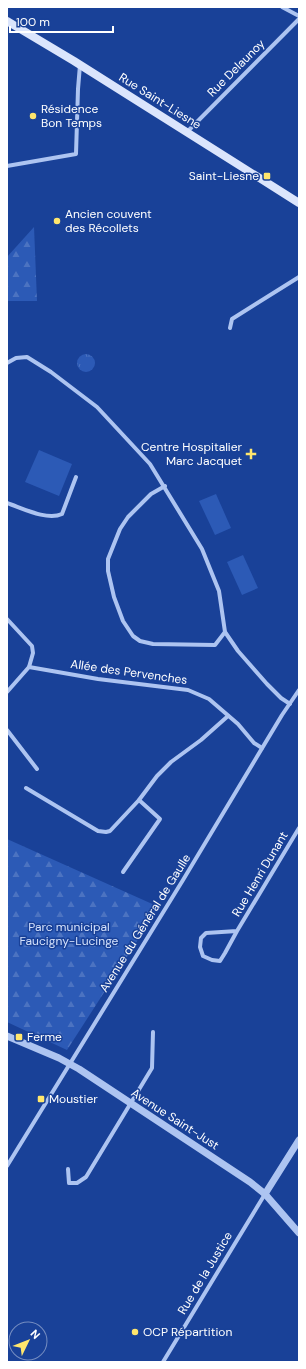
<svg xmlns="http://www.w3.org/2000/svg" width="306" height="1369" viewBox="0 0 306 1369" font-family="'DM Sans',sans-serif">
	<defs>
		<pattern id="grass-tufts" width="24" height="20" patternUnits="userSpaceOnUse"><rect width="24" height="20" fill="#2c5ab6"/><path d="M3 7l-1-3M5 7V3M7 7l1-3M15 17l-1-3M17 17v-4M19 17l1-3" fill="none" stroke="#4c73c1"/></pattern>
		<pattern id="forest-firs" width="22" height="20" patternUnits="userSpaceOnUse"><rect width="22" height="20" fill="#2c5ab6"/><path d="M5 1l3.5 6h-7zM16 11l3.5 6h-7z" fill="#4c73c1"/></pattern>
	</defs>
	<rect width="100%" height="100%" fill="#194198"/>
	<circle fill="url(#grass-tufts)" cx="86" cy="363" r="9"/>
	<g fill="url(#forest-firs)">
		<polygon points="34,227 37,301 7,301 7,257"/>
		<polygon points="7,839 159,907 67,1050 7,1022"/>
	</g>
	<g fill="#2c5ab6">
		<polygon points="39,450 72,464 59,496 25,482"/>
		<polygon points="216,494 231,528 215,535 199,501"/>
		<polygon points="243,555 258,588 242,595 227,562"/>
	</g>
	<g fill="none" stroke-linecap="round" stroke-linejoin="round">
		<g stroke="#adc4f1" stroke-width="4">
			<polyline points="282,7 299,16"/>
			<polyline points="187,132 299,19"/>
			<polyline points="7,166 76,154 78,89 80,65"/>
			<polyline points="230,328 232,319 299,277"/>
			<polyline points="7,363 16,358 27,357 51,372 97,407 150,464 202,549 219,591 225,632 238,651 267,684 281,698 290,704"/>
			<polyline points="165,486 151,494 128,517 120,529 108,559 108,571 114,597 123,621 133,636 140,641 153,644 215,645 225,632"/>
			<path d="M7,503c15,5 40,18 55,11l14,-37"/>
			<polyline points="7,619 32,646 33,653 29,667"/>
			<polyline points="7,692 29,667 98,679 188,690 209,699 238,724 254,743 262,748"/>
			<polyline points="7,730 37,769"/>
			<polyline points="26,788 98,831 106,832 110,831 139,800 157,776 171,762 201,740 228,716"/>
			<polyline points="123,872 160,819 139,800"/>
			<polyline points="237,931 206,933 201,938 200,947 203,956 212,960 220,961 225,953 237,931 299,828"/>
			<polyline points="7,1166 183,880 282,715 299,690"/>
			<polyline points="68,1169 69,1183 77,1183 86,1177 152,1068 153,1032"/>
			<polyline points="163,1362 265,1194"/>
		</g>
		<g stroke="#adc4f1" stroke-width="7">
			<polyline points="7,1036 59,1058 79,1069 250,1182 265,1194 299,1233"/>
			<polyline points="265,1194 299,1140"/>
		</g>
		<polyline stroke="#dbe5fc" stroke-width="8" points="7,21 74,61 299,203"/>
	</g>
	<g fill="#ffe66d" stroke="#194198" stroke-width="1.5">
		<circle cx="33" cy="116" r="4"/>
		<rect x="263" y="172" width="8" height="8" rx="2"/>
		<circle cx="57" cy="221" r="4"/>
		<path d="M249 448h4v4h4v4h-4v4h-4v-4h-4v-4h4z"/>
		<rect x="15" y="1033" width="8" height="8" rx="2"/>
		<rect x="37" y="1095" width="8" height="8" rx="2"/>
		<circle cx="135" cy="1332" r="4"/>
	</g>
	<g text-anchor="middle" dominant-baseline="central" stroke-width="3" stroke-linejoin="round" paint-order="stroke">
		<g font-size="12" fill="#fff" stroke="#194198">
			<text transform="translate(236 68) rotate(-45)">Rue Delaunoy</text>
			<text transform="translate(160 101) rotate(32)">Rue Saint-Liesne</text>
			<text transform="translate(129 672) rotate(8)">Allée des Pervenches</text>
			<text transform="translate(260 874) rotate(-59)">Rue Henri Dunant</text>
			<text transform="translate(145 923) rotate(-58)">Avenue du Général de Gaulle</text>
			<text transform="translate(175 1119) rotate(33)">Avenue Saint-Just</text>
			<text transform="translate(205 1273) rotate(-59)">Rue de la Justice</text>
		</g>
		<g font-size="12" fill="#fff" stroke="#194198" text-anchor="start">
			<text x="41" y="109">Résidence<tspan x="41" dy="14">Bon Temps</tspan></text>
			<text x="259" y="176" text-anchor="end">Saint-Liesne</text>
			<text x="65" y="214">Ancien couvent<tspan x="65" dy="14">des Récollets</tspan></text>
			<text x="242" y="447" text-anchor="end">Centre Hospitalier<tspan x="242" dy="14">Marc Jacquet</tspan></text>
			<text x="27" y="1037">Ferme</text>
			<text x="49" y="1099">Moustier</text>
			<text x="143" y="1332">OCP Répartition</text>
		</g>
		<g font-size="12" fill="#d4e1fc" stroke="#194198">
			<text x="69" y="927">Parc municipal<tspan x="69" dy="14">Faucigny-Lucinge</tspan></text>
		</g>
	</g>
	<rect width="306" height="1369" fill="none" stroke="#ffffff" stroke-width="16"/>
	<g transform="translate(28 1341) rotate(47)"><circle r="19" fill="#194198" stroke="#758dc1"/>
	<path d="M0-3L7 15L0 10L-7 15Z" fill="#ffe66d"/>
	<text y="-6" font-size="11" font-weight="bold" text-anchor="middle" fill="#ffffff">N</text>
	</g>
	<path d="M10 26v6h103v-6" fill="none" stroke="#ffffff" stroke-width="2"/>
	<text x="16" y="26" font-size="12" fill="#ffffff" stroke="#194198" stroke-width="3" paint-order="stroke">100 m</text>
</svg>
